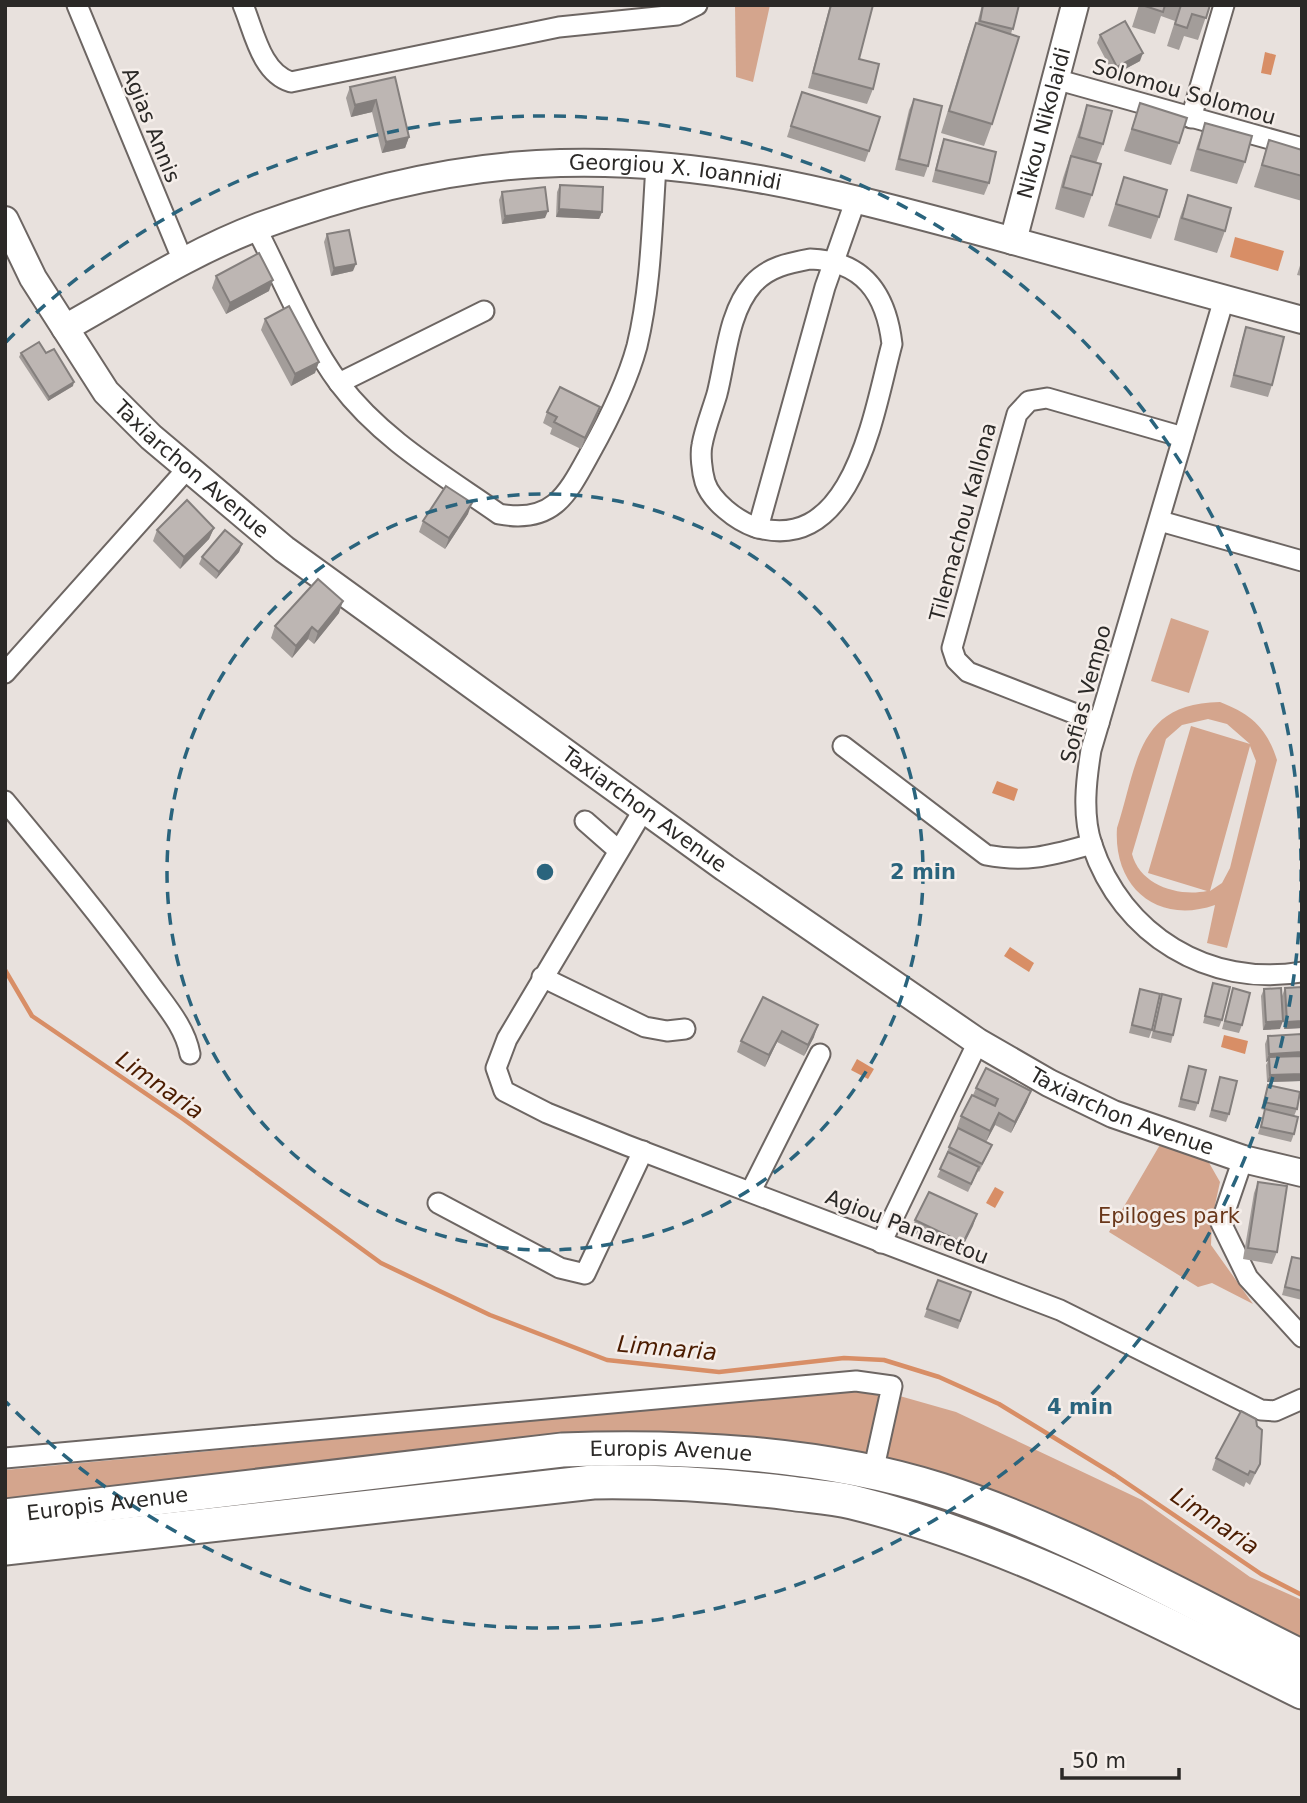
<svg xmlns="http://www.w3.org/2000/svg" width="1307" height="1803" viewBox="0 0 1307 1803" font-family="'DejaVu Sans',sans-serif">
	<rect width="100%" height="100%" fill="#e8e1dd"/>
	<g fill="#d4a58d" fill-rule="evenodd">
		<polygon points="735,5 770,5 753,82 736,77"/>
		<polygon points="1171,618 1209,631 1189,693 1151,681"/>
		<path d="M1220,702c31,12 47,26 57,58l-50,188 -20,-5 8,-38c-57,20 -102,-17 -98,-77 21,-65 20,-125 103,-126zM1208,719l19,5 23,20 -59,-18 -43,147 59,18c-29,6 -67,-6 -75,-37l34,-115 16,-14zM1250,746l6,15 -26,107 -8,15 -12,8z"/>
		<polygon points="1161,1143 1208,1161 1220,1182 1212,1219 1211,1245 1253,1304 1212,1283 1198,1287 1109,1232"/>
		<polygon points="861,1385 956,1412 1142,1500 1250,1577 1302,1600 1302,1644 922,1475 619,1444 5,1506 5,1470 736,1402"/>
	</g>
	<g fill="#d88e66">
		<polygon points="1265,52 1276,55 1271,75 1261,73"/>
		<polygon points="1235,237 1284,251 1278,271 1230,257"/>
		<polygon points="997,781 1018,789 1014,801 992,793"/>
		<polygon points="1010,947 1034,963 1029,972 1004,956"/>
		<polygon points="1224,1035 1248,1041 1245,1054 1221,1047"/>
		<polygon points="857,1059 874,1069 868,1079 851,1070"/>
		<polygon points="995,1187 1004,1192 995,1208 986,1203"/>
	</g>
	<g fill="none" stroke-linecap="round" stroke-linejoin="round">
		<polyline stroke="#d88e66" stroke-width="4.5" points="5,970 32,1016 183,1119 381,1263 490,1315 607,1360 719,1372 844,1358 884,1360 939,1377 999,1404 1115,1475 1261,1574 1302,1595"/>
		<defs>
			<g id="street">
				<polyline points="77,5 183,261"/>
				<path d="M243,5c11,26 18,68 48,77l268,-55 118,-12 20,-10"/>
				<polyline points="1055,79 1302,148"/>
				<polyline points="1191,118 1224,5"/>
				<path d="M256,228c24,46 52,114 83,155 42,56 103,91 160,131 54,10 68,-19 91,-61 19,-34 37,-70 47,-107 14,-58 15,-121 19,-180"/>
				<path d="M810,259c53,2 76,34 82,85 -18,66 -38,212 -137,183 -18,-6 -44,-26 -50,-45 -3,-10 -5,-28 -3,-37 3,-17 10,-34 15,-51 9,-35 11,-82 36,-110 15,-17 36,-21 57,-25z"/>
				<path d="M1224,299l-133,451c-5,31 -9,65 1,95 30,90 117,143 210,127"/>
				<polyline points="339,383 484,311"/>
				<polyline points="1160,521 1302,561"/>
				<polyline points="758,528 825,287 856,199"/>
				<polyline points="5,673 187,469"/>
				<polyline points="1099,723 968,672 956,660 952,648 1017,414 1029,401 1047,398 1183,437"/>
				<path d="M843,746l143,109c42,8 66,0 106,-11"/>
				<path d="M5,801c49,59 98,118 143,180 16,23 37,45 42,73"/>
				<polyline points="644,809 507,1039 496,1068 504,1091 547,1113 626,1145 1060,1310 1261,1410 1275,1411 1302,1399"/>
				<polyline points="585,821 618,850"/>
				<polyline points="542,977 645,1027 667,1031 685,1029"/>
				<polyline points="1243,1159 1221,1223 1248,1278 1302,1337"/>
				<polyline points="751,1191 820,1054"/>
				<polyline points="438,1203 560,1268 585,1274 643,1151"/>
				<polyline points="881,1243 978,1042"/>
				<polyline points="5,1458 856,1381 892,1386 873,1472"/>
			</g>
			<g id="secondary">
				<path id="s1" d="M5,220l28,58 73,114 45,45 133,112 441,319 253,174 71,41 64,31 130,45 59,14"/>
				<path id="s2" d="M1013,241l62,-236"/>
				<path id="s3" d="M65,328c63,-35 126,-76 195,-102 87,-32 183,-57 277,-62 156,-9 291,27 440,67 108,30 216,60 325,89"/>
			</g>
			<g id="highway">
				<path id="s4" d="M5,1516l557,-66c121,-5 262,3 378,40 125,40 245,109 362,167"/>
				<path d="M5,1548l588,-66c66,-1 130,3 196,11 21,3 43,4 63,9 159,39 304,118 450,190"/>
			</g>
		</defs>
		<use href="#street" stroke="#6d6663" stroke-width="23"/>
		<use href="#secondary" stroke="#6d6663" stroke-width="30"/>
		<use href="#highway" stroke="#6d6663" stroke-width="37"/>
		<use href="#street" stroke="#fff" stroke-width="19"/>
		<use href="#secondary" stroke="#fff" stroke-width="26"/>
		<use href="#highway" stroke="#fff" stroke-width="33"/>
	</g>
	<g fill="#a39d9a">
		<polygon points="830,5 873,5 859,59 873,89 867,104 808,88"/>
		<polygon points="982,5 1019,5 1011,34 992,124 984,146 941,133 968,45 976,23 977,24"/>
		<polygon points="1139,5 1210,5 1198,40 1184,36 1179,50 1167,46 1175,21 1161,16 1155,34 1132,27"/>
		<polygon points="1100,35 1140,61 1114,75 1097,43"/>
		<polygon points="395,77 409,137 405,148 382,153 372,112 351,117 346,98 350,87"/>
		<polygon points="914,99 928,166 924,177 895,170 909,110"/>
		<polygon points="798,103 869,151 865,162 787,137"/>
		<polygon points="1140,103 1179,143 1171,165 1124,151"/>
		<polygon points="1087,105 1103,144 1096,163 1092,195 1084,218 1055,209 1063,178"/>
		<polygon points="1205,123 1245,162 1237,184 1190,171 1197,146"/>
		<polygon points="944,139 989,183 984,195 932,182 940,150"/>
		<polygon points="1269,140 1302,150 1302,201 1254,187"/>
		<polygon points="1124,177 1159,217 1151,239 1108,226"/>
		<polygon points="560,185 602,212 599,219 556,217 557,192"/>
		<polygon points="502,192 545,218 502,224 499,200"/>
		<polygon points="1188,195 1225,231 1217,253 1174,240 1180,217"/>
		<polygon points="327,234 353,271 331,276 324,242"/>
		<polygon points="1302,259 1302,276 1297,275"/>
		<polygon points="216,276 269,291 226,314 212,288"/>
		<polygon points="265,319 315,373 291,386 261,330"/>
		<polygon points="1246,327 1272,385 1268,397 1230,387 1242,339"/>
		<polygon points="21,353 46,353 73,386 48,401 19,357"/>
		<polygon points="600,407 596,419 581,449 550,434 552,428 543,423 547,412"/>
		<polygon points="468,514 445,549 419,532 423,521"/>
		<polygon points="214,528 209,539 180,569 153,541 157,530"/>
		<polygon points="242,544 239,552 216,579 199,564 202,557"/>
		<polygon points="339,613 314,644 308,639 292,658 271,638 275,626"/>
		<polygon points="1213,983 1222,1020 1219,1027 1203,1023"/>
		<polygon points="1233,988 1242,1025 1239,1033 1222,1029"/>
		<polygon points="1285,988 1302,1028 1284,1029 1282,996"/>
		<polygon points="1140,989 1152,1030 1149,1038 1129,1033"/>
		<polygon points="1264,989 1280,1029 1263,1030 1261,996"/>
		<polygon points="1162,994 1173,1035 1171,1043 1151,1038"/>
		<polygon points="763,997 814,1037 804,1056 777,1042 765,1067 737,1052 741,1041"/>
		<polygon points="1301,1034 1302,1078 1301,1081 1267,1082 1266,1065 1268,1061 1266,1062 1265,1044 1268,1036"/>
		<polygon points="1189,1066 1198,1103 1195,1111 1178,1107"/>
		<polygon points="1220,1077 1229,1114 1226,1122 1209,1117"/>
		<polygon points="1268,1085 1297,1109 1294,1116 1294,1134 1291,1142 1258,1134 1265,1110 1261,1109"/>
		<polygon points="976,1088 1027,1102 1011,1133 995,1125 986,1142 992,1145 989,1152 979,1172 978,1171 968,1192 937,1177 947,1155 946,1155 949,1147 958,1128 957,1127 961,1116 973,1095"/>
		<polygon points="1258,1182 1277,1252 1272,1264 1243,1259 1254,1193"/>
		<polygon points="977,1214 959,1254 911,1231 915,1220"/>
		<polygon points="1292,1257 1302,1259 1302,1300 1282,1295"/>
		<polygon points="938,1280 971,1292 958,1329 924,1317"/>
		<polygon points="1216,1458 1260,1464 1250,1485 1246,1482 1244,1487 1212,1470"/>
	</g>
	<g fill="#847f7d">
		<polygon points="1143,53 1140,61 1114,75 1117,67"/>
		<polygon points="376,100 372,112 351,117 355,105"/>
		<polygon points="409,137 405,148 382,153 386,142"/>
		<polygon points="559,209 602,212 599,219 556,217"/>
		<polygon points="548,211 545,218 502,224 505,216"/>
		<polygon points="356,264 353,271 331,276 334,268"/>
		<polygon points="273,280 269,291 226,314 230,303"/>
		<polygon points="319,362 315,373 291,386 295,374"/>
		<polygon points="74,382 73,386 48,401 49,397"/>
		<polygon points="600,407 596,419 581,449 585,438"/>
		<polygon points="472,503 468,514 445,549 449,538"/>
		<polygon points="214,528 209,539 180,569 184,557"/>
		<polygon points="242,544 239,552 216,579 219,572"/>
		<polygon points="343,601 339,613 314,644 318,632"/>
		<polygon points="312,627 308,639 292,658 296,646"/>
		<polygon points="1283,1021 1280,1029 1263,1030 1266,1022"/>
		<polygon points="1302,1021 1302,1028 1284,1029 1287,1022"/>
		<polygon points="818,1025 814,1037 804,1056 808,1045"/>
		<polygon points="782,1031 777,1042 765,1067 769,1055"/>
		<polygon points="1302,1052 1300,1060 1269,1057 1268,1061 1266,1062 1269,1054"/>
		<polygon points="1302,1074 1301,1081 1267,1082 1270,1075"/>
		<polygon points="1031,1091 1027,1102 1011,1133 1015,1122"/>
		<polygon points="999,1113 995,1125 986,1142 990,1131"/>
		<polygon points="977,1214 973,1226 959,1254 963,1243"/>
	</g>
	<g fill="#bdb6b3" stroke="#847f7d" stroke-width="2">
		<polygon points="831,5 873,5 859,59 879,64 873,89 813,73"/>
		<polygon points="983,5 1019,5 1013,29 980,21"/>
		<polygon points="1142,5 1165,5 1163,12"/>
		<polygon points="1181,5 1210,5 1206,18 1192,14 1187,28 1175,24"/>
		<polygon points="1125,21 1143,53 1117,67 1100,35"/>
		<polygon points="976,23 1019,37 992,124 949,111"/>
		<polygon points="395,77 409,137 386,142 376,100 355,105 350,87"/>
		<polygon points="802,92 880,117 869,151 791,126"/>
		<polygon points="914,99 942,106 928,166 899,159"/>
		<polygon points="1140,103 1187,118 1179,143 1132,129"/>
		<polygon points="1087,105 1112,111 1103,144 1079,137"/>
		<polygon points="1205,123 1252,136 1245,162 1198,149"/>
		<polygon points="944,139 996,152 989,183 936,170"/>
		<polygon points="1269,140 1302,150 1302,176 1262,165"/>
		<polygon points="1071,156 1101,164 1092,195 1063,187"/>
		<polygon points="1124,177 1167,190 1159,217 1116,204"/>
		<polygon points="560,185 603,187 602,212 559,209"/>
		<polygon points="545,187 548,211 505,216 502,192"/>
		<polygon points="1188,195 1231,208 1225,231 1182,218"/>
		<polygon points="349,230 356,264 334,268 327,234"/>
		<polygon points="259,253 273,280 230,303 216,276"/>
		<polygon points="289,306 319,362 295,374 265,319"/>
		<polygon points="1246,327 1284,337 1272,385 1234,375"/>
		<polygon points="39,342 46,353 54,349 74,382 49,397 21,353"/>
		<polygon points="560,387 600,407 585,438 554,422 557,417 547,412"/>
		<polygon points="446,486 472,503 449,538 423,521"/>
		<polygon points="187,500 214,528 184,557 157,530"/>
		<polygon points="225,530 242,544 219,572 202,557"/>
		<polygon points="318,579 343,601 318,632 312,627 296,646 275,626"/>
		<polygon points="1213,983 1230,987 1222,1020 1205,1016"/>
		<polygon points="1302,987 1302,1021 1287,1022 1285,988"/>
		<polygon points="1233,988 1250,993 1242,1025 1225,1021"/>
		<polygon points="1281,988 1283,1021 1266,1022 1264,989"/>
		<polygon points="1140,989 1160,994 1152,1030 1132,1025"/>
		<polygon points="1162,994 1181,999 1173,1035 1154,1031"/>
		<polygon points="763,997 818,1025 808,1045 782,1031 769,1055 741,1041"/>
		<polygon points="1301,1034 1302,1052 1269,1054 1268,1036"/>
		<polygon points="1302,1056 1302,1074 1270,1075 1269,1057"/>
		<polygon points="1189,1066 1206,1070 1198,1103 1181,1099"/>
		<polygon points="986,1068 1031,1091 1015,1122 999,1113 990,1131 961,1116 972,1095 995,1106 998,1099 976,1088"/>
		<polygon points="1220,1077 1237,1081 1229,1114 1212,1110"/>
		<polygon points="1268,1085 1300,1092 1297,1109 1264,1102"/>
		<polygon points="1265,1109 1298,1117 1294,1134 1261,1127"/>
		<polygon points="958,1128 992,1145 982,1164 949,1147"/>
		<polygon points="948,1152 979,1167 971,1184 940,1169"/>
		<polygon points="1258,1182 1287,1186 1277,1252 1248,1248"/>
		<polygon points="929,1192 977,1214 963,1243 915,1220"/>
		<polygon points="1292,1257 1302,1259 1302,1291 1285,1287"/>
		<polygon points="938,1280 971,1292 960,1321 927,1309"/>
		<polygon points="1241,1411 1256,1419 1257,1426 1262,1430 1260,1464 1255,1473 1250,1471 1248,1475 1216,1458"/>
	</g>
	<g fill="none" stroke="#2a647d" stroke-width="3.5" stroke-dasharray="12 9">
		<circle cx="545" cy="872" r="378"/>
		<path d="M6 342A756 756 0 1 1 6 1402"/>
	</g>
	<g text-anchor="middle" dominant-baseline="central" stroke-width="5" stroke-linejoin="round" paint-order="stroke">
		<g font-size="21" fill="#2b2927" stroke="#f5eeea">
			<text transform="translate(1184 92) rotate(16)">Solomou Solomou</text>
			<text stroke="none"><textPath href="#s2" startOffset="122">Nikou Nikolaidi</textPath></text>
			<text transform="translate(151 125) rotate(68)">Agias Annis</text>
			<text stroke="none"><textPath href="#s3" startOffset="644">Georgiou X. Ioannidi</textPath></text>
			<text stroke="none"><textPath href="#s1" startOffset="315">Taxiarchon Avenue</textPath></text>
			<text transform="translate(963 522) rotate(-75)">Tilemachou Kallona</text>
			<text transform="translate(1086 694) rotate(-75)">Sofias Vempo</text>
			<text stroke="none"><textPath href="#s1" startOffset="882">Taxiarchon Avenue</textPath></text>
			<text stroke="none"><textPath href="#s1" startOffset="1449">Taxiarchon Avenue</textPath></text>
			<text transform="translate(907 1227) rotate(21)">Agiou Panaretou</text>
			<text stroke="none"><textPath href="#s4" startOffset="670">Europis Avenue</textPath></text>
			<text stroke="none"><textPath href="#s4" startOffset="103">Europis Avenue</textPath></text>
		</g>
		<g font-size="21" fill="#69371a" stroke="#f5eeea">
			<text x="1169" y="1216">Epiloges park</text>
		</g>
		<g font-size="23" font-style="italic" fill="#4b1c00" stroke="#f5eeea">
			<text transform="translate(160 1085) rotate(35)">Limnaria</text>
			<text transform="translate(667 1348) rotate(5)">Limnaria</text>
			<text transform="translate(1215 1521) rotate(34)">Limnaria</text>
		</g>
	</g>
	<circle cx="545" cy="872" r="10" fill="#2a647d" stroke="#f5eeea" stroke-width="3.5"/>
	<g font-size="21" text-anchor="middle" font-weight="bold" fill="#2a647d" stroke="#f5eeea" stroke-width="5" stroke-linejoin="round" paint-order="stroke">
		<text x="923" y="879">2 min</text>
		<text x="1080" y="1414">4 min</text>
	</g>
	<rect width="1307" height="1803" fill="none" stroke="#2b2927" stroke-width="14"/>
	<path d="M1062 1768v10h117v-10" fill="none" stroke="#2b2927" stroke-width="3.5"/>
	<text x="1072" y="1768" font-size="21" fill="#2b2927" stroke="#f5eeea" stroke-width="5" paint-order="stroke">50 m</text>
</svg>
